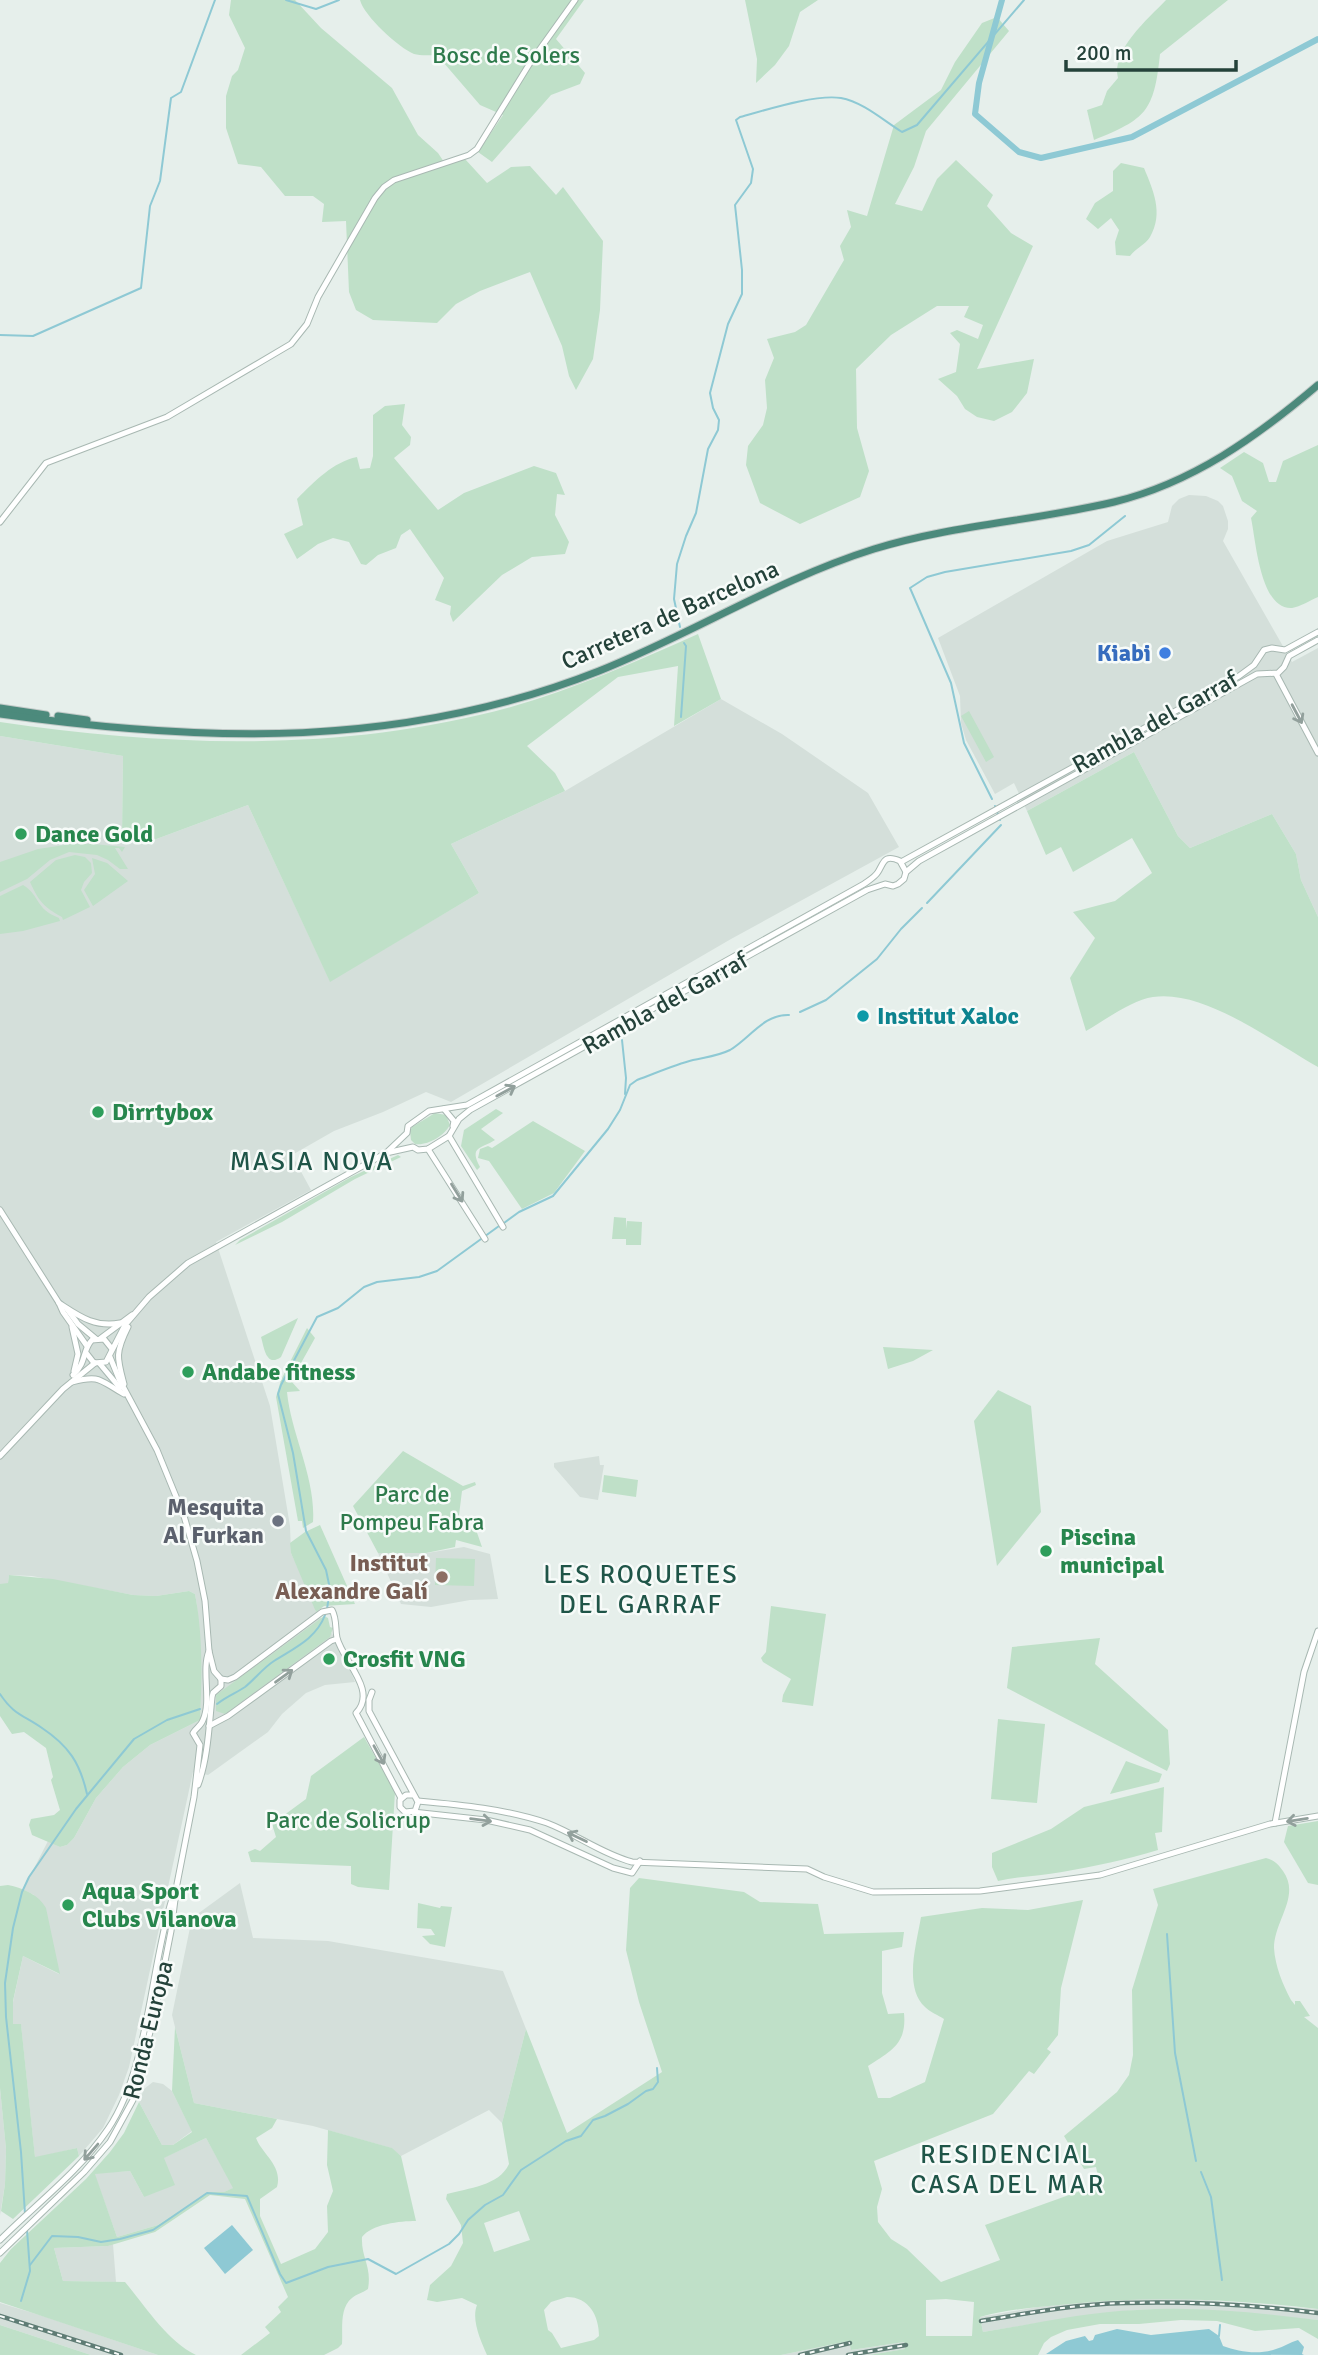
<svg xmlns="http://www.w3.org/2000/svg" width="1318" height="2355" viewBox="0 0 1318 2355" font-family="Signika,sans-serif">
	<rect width="100%" height="100%" fill="#e6efeb"/>
	<g fill="#d4dfda">
		<polygon points="1189,495 1206,496 1218,501 1223,506 1228,521 1228,529 1223,541 1292,662 1318,648 1318,917 1301,880 1296,854 1272,814 1190,848 1178,836 1134,752 1027,811 1014,783 995,794 966,740 961,723 960,696 938,638 1107,541 1168,522 1172,506 1179,499"/>
		<polygon points="721,699 782,734 868,793 899,847 731,939 451,1102 426,1092 383,1112 334,1131 292,1155 311,1190 216,1242 270,1406 290,1526 291,1553 315,1605 315,1610 340,1645 355,1682 325,1685 306,1693 282,1714 268,1732 208,1775 193,1772 129,2067 119,2095 103,2128 79,2156 77,2148 35,2158 21,2025 13,2025 13,2002 23,1956 59,1974 34,1895 24,1890 25,1886 48,1841 60,1847 67,1845 74,1838 96,1798 123,1767 150,1745 200,1720 201,1676 197,1606 195,1594 189,1591 156,1596 133,1595 32,1576 9,1575 8,1584 0,1584 0,736 123,756 122,835 151,841 248,805 330,981 479,893 451,844 565,791"/>
		<polygon points="599,1456 600,1465 604,1465 598,1500 580,1497 554,1467 554,1463"/>
		<polygon points="464,1547 490,1554 498,1599 470,1600 431,1607 401,1604 378,1553 427,1553"/>
		<polygon points="240,1883 253,1938 328,1941 503,1971 526,2029 502,2123 489,2110 401,2156 391,2148 313,2126 194,2103 172,2015 192,1918"/>
		<polygon points="153,2082 163,2084 172,2091 192,2131 173,2145 162,2145 139,2102 144,2089"/>
		<polygon points="0,2088 6,2149 5,2184 0,2215"/>
		<polygon points="206,2138 234,2188 224,2192 208,2192 158,2225 117,2237 94,2173 130,2171 144,2197 163,2158"/>
		<polygon points="113,2244 116,2282 63,2281 54,2248 108,2246"/>
		<polygon points="1134,2298 1194,2299 1318,2309 1318,2320 1179,2309 1136,2310 1069,2318 983,2332 980,2317 1037,2307"/>
		<polygon points="0,2303 46,2317 158,2355 91,2355 0,2325"/>
		<polygon points="850,2341 851,2350 904,2342 906,2349 869,2355 781,2355"/>
	</g>
	<g fill="#bfe0c8" fill-rule="evenodd">
		<polygon points="231,0 295,0 321,28 392,88 418,135 438,153 446,165 465,159 487,183 511,167 530,166 556,195 563,187 603,241 600,310 593,359 576,390 569,376 562,346 530,272 480,291 456,304 437,323 373,320 356,310 349,292 346,221 322,222 324,204 313,196 285,196 261,167 238,164 226,128 226,96 232,76 238,70 245,48 229,15"/>
		<path d="M360,0h224l-28,39 29,34 -5,11 -29,11 -59,67 -14,-10 25,-37 -23,-10 -43,-50c-7,0 -16,1 -23,-1 -15,-6 -50,-38 -54,-54z"/>
		<polygon points="745,0 818,0 800,12 789,46 775,65 756,83 757,59"/>
		<path d="M1166,0h62l-68,54c-6,58 -14,65 -66,86l-7,-30 15,-5 5,-14 11,-13c-7,-28 30,-59 48,-78z"/>
		<polygon points="997,17 1009,31 926,131 914,167 895,204 922,211 937,179 956,160 993,195 987,206 1011,233 1033,246 977,369 1034,359 1027,393 1012,412 994,421 977,417 965,409 957,396 938,379 956,372 960,344 950,333 957,330 978,339 983,325 964,317 969,306 937,306 891,335 856,369 857,428 869,471 860,497 800,524 760,503 746,465 748,446 763,425 767,408 765,380 774,358 767,339 795,332 806,325 844,260 840,246 851,227 847,210 867,216 894,125 941,90 955,62 982,23"/>
		<path d="M1121,163l23,5c9,22 20,45 6,69 -4,7 -15,12 -20,19l-14,-1 -1,-13 4,-12 -8,-12 -13,11 -12,-10 9,-16 18,-12v-20z"/>
		<path d="M405,404l-3,21 9,12 -1,8 -16,13 44,52 26,-17 70,-27 22,7 9,22 -8,-1 -2,21 14,27 -4,12 -33,3 -30,18 -49,47 -3,-8 1,-8 -16,-6 9,-22 -34,-49 -9,6 -5,13 -18,7 -12,10 -5,-1 -12,-22 -16,-4 -15,6 -21,15 -13,-25 19,-9 -6,-26c18,-18 36,-37 60,-42l3,12 10,-1 3,-12v-41l12,-9z"/>
		<path d="M1318,445v152c-7,3 -18,10 -26,11 -32,2 -36,-67 -41,-90l6,-7 -15,-10 -10,-25 -12,-8 24,-16 19,11 6,19h7l7,-21z"/>
		<path d="M698,634l23,65 -47,27 4,-60 -60,11 -91,69 28,27 10,18 -114,53 28,49 -149,89 -82,-177 -97,36 -29,-6 1,-79 -123,-20v-14c170,25 343,31 511,-15 64,-18 126,-46 187,-73z"/>
		<polygon points="969,711 994,757 986,762 961,716"/>
		<path d="M1134,752l44,84 12,12 82,-34 24,40 5,26 17,37v150c-44,-24 -113,-78 -165,-70 -21,3 -48,23 -67,34l-16,-53 25,-40 -22,-26 42,-11 37,-28 -20,-35 -59,34 -12,-25 -15,8 -19,-44z"/>
		<polygon points="71,844 93,844 125,847 122,852 119,848 115,848 128,869 120,869 108,860 97,855 69,852 50,860 27,879 0,892 0,862 38,849"/>
		<path d="M75,855l10,2 6,6 1,10 -8,9 -3,8 9,17 -27,13 -1,-3c-18,-10 -23,-15 -32,-35l26,-22z"/>
		<polygon points="92,858 107,863 128,881 93,906 84,890 95,874"/>
		<path d="M23,885c18,11 11,23 36,33l1,3 -37,10 -23,3v-38z"/>
		<path d="M496,1109l7,4 -22,16 14,11c-14,9 -26,6 -15,27l-3,3 -16,-24 3,-16z"/>
		<path d="M435,1113l11,2 4,10c-6,11 -23,21 -35,19l-4,-4 -1,-9 2,-4z"/>
		<polygon points="533,1121 585,1151 554,1193 522,1209 489,1161 478,1158 480,1149 488,1146 492,1148"/>
		<polygon points="398,1155 401,1157 355,1179 282,1222 235,1245 240,1240 351,1177"/>
		<polygon points="614,1217 626,1218 626,1229 627,1221 642,1222 641,1245 626,1245 626,1239 612,1239"/>
		<path d="M298,1318l-17,39c-15,11 -17,-10 -20,-20z"/>
		<path d="M307,1328l8,10 -24,43 9,10 -13,1c4,42 29,86 26,130l-10,6 -1,-7h-4l-22,-124 5,-17z"/>
		<polygon points="883,1347 933,1350 913,1361 888,1369"/>
		<polygon points="998,1390 1031,1406 1041,1512 997,1566 974,1421"/>
		<polygon points="403,1451 463,1486 475,1482 476,1485 462,1491 458,1523 474,1524 482,1547 456,1540 455,1547 426,1553 378,1553 353,1506"/>
		<polygon points="604,1475 638,1480 636,1497 602,1492"/>
		<polygon points="320,1525 355,1604 324,1606 316,1612 291,1553 290,1543 305,1532"/>
		<polygon points="436,1558 475,1559 474,1586 435,1585"/>
		<path d="M9,1575l44,4 80,16 23,1 33,-5 6,3c8,41 7,84 5,126l-50,25 -27,22 -27,31 -22,40 -7,7 -7,2 -28,-12 -3,-10 2,-6 23,-4 6,-5 -9,-30 2,-3 -7,-29 -22,-16 -12,2 -12,-18v-132l8,-1z"/>
		<polygon points="771,1606 826,1614 813,1706 782,1702 783,1695 791,1679 763,1662 761,1658 766,1652"/>
		<polygon points="324,1616 328,1618 330,1627 333,1628 330,1637 225,1714 216,1711 216,1695"/>
		<polygon points="1100,1638 1095,1664 1168,1730 1170,1764 1167,1771 1007,1688 1012,1647"/>
		<polygon points="998,1719 1045,1724 1037,1803 991,1799"/>
		<polygon points="364,1737 395,1792 389,1890 358,1887 351,1884 351,1866 251,1862 248,1852 255,1849 260,1851 276,1837 272,1824 306,1799 311,1776"/>
		<polygon points="1126,1761 1162,1774 1159,1782 1110,1794"/>
		<path d="M1164,1787l-2,45 -7,1 3,17c-32,10 -63,16 -96,22 -21,4 -43,4 -64,9l-6,-14v-14l59,-24 33,-22z"/>
		<polygon points="1318,1821 1318,1885 1308,1883 1284,1842 1288,1826"/>
		<path d="M1266,1858c8,2 12,6 17,13 18,25 -9,50 -9,77 1,18 9,37 17,52l4,5v-4h5l10,15 -6,1 14,11v281c-86,-10 -172,-14 -258,-4 -26,2 -55,5 -80,12l3,15c51,-8 102,-20 154,-22 60,-4 122,3 181,10v19l-19,-11 -44,3 -38,-10 -36,-1 -42,4h-39l-33,6 -16,7 -7,6 -6,12h-169l36,-6 -1,-7 -53,8 -2,-9 -68,14h-294c-6,-14 -16,-35 -10,-50l-15,-7 -25,4 -10,-2 3,-15 21,-19 12,-23 -2,-18 -15,-26 1,-5c21,-6 52,-8 62,-30l-7,-41 24,-94 41,104 95,-61 -23,-70 -13,-52 4,-62 9,-10 105,14 16,10 58,2 6,30 80,-2 -2,15 -20,4v42l6,21 16,-1c3,31 -13,38 -36,53l10,32h12l35,-16 19,-63c-6,-4 -14,-7 -19,-12 -22,-20 -8,-65 -4,-90l61,-9 46,2 55,-10 -22,88 -3,47 -11,14 4,3 -17,22 -5,-3 -36,43 -119,47 8,28 -5,18 1,15 13,17 16,10 34,33 59,-22 -15,-35 98,-35 10,2 7,-6 -4,-19 -12,2 -20,-33 53,-44 12,-17 4,-20 -1,-65 26,-85 -5,-16zM519,2211l11,29 -36,12 -10,-29zM567,2297c22,0 32,19 32,39l-5,4 -33,8 -9,-15 -4,-3 -4,-20 7,-8zM946,2299l28,3 -2,34h-46v-36z"/>
		<path d="M8,1885c15,3 31,10 38,23l14,66 -37,-18 -10,45v23h8l14,133 42,-9 2,8 -66,63 -12,-8 4,-27 1,-35 -6,-61v-202z"/>
		<polygon points="418,1903 440,1908 441,1906 452,1907 445,1947 430,1944 422,1936 435,1935 431,1929 417,1928"/>
		<path d="M175,2027l19,76 83,16 -5,9 -16,10c6,16 27,28 21,49l-17,12v17l21,48 34,-15 13,-17 -1,-26 6,-15 -6,-26 1,-35 64,18 9,8 15,65c-16,0 -44,3 -54,16 -1,21 10,29 6,52 -5,4 -12,5 -16,9 -13,10 -9,32 -10,46l-4,4 -14,7h-83l29,-22 -5,-6 16,-15 -3,-5 10,-10 -43,-98 -35,-4 -55,37 -47,14 -54,2 9,33 62,1c21,25 42,59 71,73h-38l-158,-53v-39l11,-14 75,-70 24,-27 14,-19 15,-31 23,43h11l19,-13 -20,-41zM206,2138l27,50 -9,4h-16l-50,33 -41,12 -22,-63 35,-3 14,26 31,-12 -11,-27z"/>
		<polygon points="0,2325 91,2355 0,2355"/>
	</g>
	<g fill="#8ec9d4">
		<polygon points="232,2225 253,2250 225,2274 204,2248"/>
		<path d="M1117,2329l34,6 58,-6 10,7 4,10c16,6 36,9 53,3 8,-2 14,-7 22,-9l6,7 -2,7 2,1 -258,-1 20,-13 19,-5 4,5 4,-1 2,-5z"/>
	</g>
	<g fill="none" stroke-linecap="round" stroke-linejoin="round">
		<g stroke="#8ec9d4" stroke-width="2">
			<polyline points="286,0 316,9 339,0"/>
			<polyline points="0,335 33,336 141,288 150,206 160,181 171,98 181,92 215,0"/>
			<path d="M680,627l-6,-28 3,-35 9,-28 10,-23 12,-64 10,-19 1,-10 -6,-12 -3,-15 18,-69 14,-30v-24l-7,-65 16,-22 2,-14 -17,-49 4,-3c26,-7 75,-23 101,-19 22,4 43,23 61,34l15,-7 107,-125"/>
			<polyline points="681,717 686,646 684,643"/>
			<polyline points="992,799 964,743 951,683 910,588 927,577 945,572 1071,551 1089,545 1125,516"/>
			<polyline points="995,806 1000,820"/>
			<polyline points="927,903 1001,825"/>
			<polyline points="800,1012 826,1000 877,959 901,929 922,908"/>
			<polyline points="622,1040 626,1078 625,1094"/>
			<path d="M504,1223l15,-11 34,-16 55,-67 12,-19 10,-25 7,-5c19,-7 37,-15 56,-20 13,-3 25,-4 37,-10 20,-12 34,-36 59,-35"/>
			<polyline points="327,1609 330,1589 326,1570 306,1531 293,1453 278,1394 281,1385 317,1317 338,1308 364,1287 377,1282 419,1277 437,1271 499,1226"/>
			<path d="M0,1694c13,20 23,21 42,34 27,18 38,35 45,66"/>
			<path d="M217,1704c10,-8 19,-11 28,-17 10,-8 18,-19 29,-26 20,-13 42,-22 51,-46"/>
			<polyline points="1167,1934 1175,2053 1196,2161"/>
			<polyline points="1201,2172 1211,2197 1222,2280"/>
			<polyline points="25,2214 21,2152 6,2017 5,1983 13,1928 22,1892 29,1877 76,1809 134,1739 167,1720 200,1709"/>
			<polyline points="30,2265 52,2236 78,2237 101,2242 120,2239 153,2230 207,2193 247,2196 280,2274 286,2283 328,2267 368,2259 396,2274 449,2244 459,2234 468,2220 485,2205 503,2195 521,2170 566,2141 581,2136 593,2120 605,2116 628,2104 646,2091 653,2089 658,2082 657,2068"/>
			<polyline points="21,2301 30,2271 27,2230"/>
			<polyline points="1219,2336 1220,2325"/>
		</g>
		<polyline stroke="#8ec9d4" stroke-width="6" points="1002,0 979,83 975,114 1019,152 1041,158 1132,137 1318,39"/>
		<defs>
			<g id="tertiary">
				<polyline points="0,522 46,463 167,417 291,344 307,324 318,297 375,198 384,187 394,180 469,155 477,149 530,63 575,0"/>
				<polyline points="1276,674 1318,753"/>
				<polyline points="901,862 1239,676 1254,665 1264,650 1272,648 1285,650 1318,632"/>
				<polyline points="444,1109 454,1121 453,1126"/>
				<polyline points="449,1136 503,1227"/>
				<polyline points="428,1149 485,1239"/>
				<polyline points="386,1153 413,1147 418,1150 428,1149 449,1136 459,1119 470,1110 867,890 885,884 893,886 898,884 904,879 906,872 919,861 1257,674 1278,673 1284,667 1289,656 1318,640"/>
				<polyline points="0,1210 59,1303 63,1312 87,1346"/>
				<path d="M59,1303c20,13 36,25 61,20"/>
				<polyline points="67,1309 78,1324 96,1339"/>
				<polyline points="72,1327 78,1354 74,1371"/>
				<polyline points="101,1338 132,1315"/>
				<path d="M87,1354l7,9 12,-1 19,-37 24,-28 39,-34 198,-110 21,-20 1,-7 21,-15 38,-6 397,-221c4,-3 11,-7 14,-12 6,-10 6,-18 22,-11l6,11"/>
				<polyline points="110,1357 119,1379 157,1450 184,1516 197,1561 205,1601 209,1651 214,1671 221,1679"/>
				<polyline points="100,1364 120,1388"/>
				<path d="M73,1375c14,-12 9,-25 19,-35l12,-1 8,10"/>
				<path d="M72,1382c29,-8 28,-1 52,12"/>
				<path d="M124,1384c-7,-26 -9,-31 4,-57"/>
				<polyline points="0,1456 63,1389 95,1363"/>
				<path d="M221,1679l7,1 7,-3 87,-65 10,-2c5,9 3,18 5,28 6,23 41,53 19,75l45,85"/>
				<polyline points="372,1692 369,1700 369,1711 418,1802 415,1811 405,1812 400,1807 400,1800 406,1795 413,1795"/>
				<polyline points="209,1726 228,1716 331,1641 337,1639"/>
				<path d="M198,1785c10,-27 11,-59 14,-88l1,-4 8,-7v-7"/>
				<path d="M418,1801c44,4 87,8 129,22 29,11 55,31 85,39l175,7 17,8 49,15 107,-1 120,-16 170,-51 48,-8"/>
				<polyline points="413,1812 486,1820 530,1830 613,1868 632,1873 640,1861"/>
				<polyline points="1275,1823 1304,1672 1318,1631"/>
				<path d="M0,2240c36,-36 79,-68 108,-111 41,-61 42,-160 64,-230"/>
				<path d="M0,2253l84,-81 26,-30 23,-42 22,-88 16,-81 6,-47 17,-87 6,-52 -7,-12c3,-5 8,-7 10,-13 9,-20 -2,-49 6,-69"/>
			</g>
			<g id="trunk">
				<polyline points="0,708 46,715"/>
				<path d="M0,714c206,29 402,35 599,-43 93,-37 179,-92 275,-122 78,-24 160,-28 240,-47 78,-19 143,-65 204,-117"/>
				<polyline points="58,716 87,720"/>
			</g>
		</defs>
		<use href="#tertiary" stroke="#a8b8b2" stroke-width="7"/>
		<use href="#trunk" stroke="#c2cac8" stroke-width="9"/>
		<use href="#tertiary" stroke="#fff" stroke-width="5"/>
		<use href="#trunk" stroke="#4c8a7c" stroke-width="7"/>
		<defs>
			<g id="rail">
				<polyline points="0,2316 121,2355"/>
				<path d="M981,2321c47,-8 95,-17 144,-18 65,-2 129,2 193,10"/>
				<polyline points="800,2355 850,2343"/>
				<polyline points="848,2355 906,2345"/>
			</g>
		</defs>
		<use href="#rail" stroke="#5f7d75" stroke-width="4.5"/>
		<use href="#rail" stroke="#f7fbf9" stroke-width="2" stroke-dasharray="5" stroke-linecap="butt"/>
	</g>
	<defs><path id="oneway-shaft" d="M-6 0H5M1.5-3L5.5 0L1.5 3" fill="none" stroke-width="1.6" stroke-linecap="round" stroke-linejoin="round" transform="scale(1.75)"/></defs>
	<g stroke="#92a09c">
		<use href="#oneway-shaft" transform="translate(1297 714) rotate(62)"/>
		<use href="#oneway-shaft" transform="translate(506 1091) rotate(-29)"/>
		<use href="#oneway-shaft" transform="translate(457 1193) rotate(58)"/>
		<use href="#oneway-shaft" transform="translate(284 1676) rotate(-36)"/>
		<use href="#oneway-shaft" transform="translate(379 1755) rotate(61)"/>
		<use href="#oneway-shaft" transform="translate(481 1820) rotate(7)"/>
		<use href="#oneway-shaft" transform="translate(1297 1820) rotate(171)"/>
		<use href="#oneway-shaft" transform="translate(577 1837) rotate(-154)"/>
		<use href="#oneway-shaft" transform="translate(91 2152) rotate(131)"/>
	</g>
	<circle fill="#3f7fe0" stroke="#f7fbf9" stroke-width="2.5" cx="1165" cy="653" r="7"/>
	<g fill="#2e9e5b" stroke="#f7fbf9" stroke-width="2.5">
		<circle cx="21" cy="834" r="7"/>
		<circle cx="98" cy="1112" r="7"/>
		<circle cx="188" cy="1372" r="7"/>
		<circle cx="1046" cy="1551" r="7"/>
		<circle cx="329" cy="1659" r="7"/>
		<circle cx="68" cy="1905" r="7"/>
	</g>
	<circle fill="#0f9aa8" stroke="#f7fbf9" stroke-width="2.5" cx="863" cy="1016" r="7"/>
	<circle fill="#6b7280" stroke="#f7fbf9" stroke-width="2.5" cx="278" cy="1521" r="7"/>
	<circle fill="#8d6e63" stroke="#f7fbf9" stroke-width="2.5" cx="442" cy="1577" r="7"/>
	<g text-anchor="middle" dominant-baseline="central" stroke-width="5" stroke-linejoin="round" paint-order="stroke">
		<g font-size="24" fill="#2d7a4b" stroke="#f7fbf9">
			<text x="506" y="55">Bosc de Solers</text>
			<text x="412" y="1494">Parc de<tspan x="412" dy="28">Pompeu Fabra</tspan></text>
			<text x="348" y="1820">Parc de Solicrup</text>
		</g>
		<g font-size="24" fill="#24423a" stroke="#f7fbf9">
			<text transform="translate(670 615) rotate(-24)">Carretera de Barcelona</text>
			<text transform="translate(1155 722) rotate(-29)">Rambla del Garraf</text>
			<text transform="translate(665 1003) rotate(-29)">Rambla del Garraf</text>
			<text transform="translate(148 2030) rotate(-76)">Ronda Europa</text>
		</g>
		<g font-size="24" font-weight="bold" fill="#366cbe" stroke="#f7fbf9" text-anchor="end">
			<text x="1151" y="653">Kiabi</text>
		</g>
		<g font-size="24" font-weight="bold" fill="#27864d" stroke="#f7fbf9" text-anchor="start">
			<text x="35" y="834">Dance Gold</text>
			<text x="112" y="1112">Dirrtybox</text>
			<text x="202" y="1372">Andabe fitness</text>
			<text x="1060" y="1537">Piscina<tspan x="1060" dy="28">municipal</tspan></text>
			<text x="343" y="1659">Crosfit VNG</text>
			<text x="82" y="1891">Aqua Sport<tspan x="82" dy="28">Clubs Vilanova</tspan></text>
		</g>
		<g font-size="24" font-weight="bold" fill="#0d838f" stroke="#f7fbf9" text-anchor="start">
			<text x="877" y="1016">Institut Xaloc</text>
		</g>
		<g font-size="24" font-weight="bold" fill="#5b616d" stroke="#f7fbf9" text-anchor="end">
			<text x="264" y="1507">Mesquita<tspan x="264" dy="28">Al Furkan</tspan></text>
		</g>
		<g font-size="24" font-weight="bold" fill="#785e54" stroke="#f7fbf9" text-anchor="end">
			<text x="428" y="1563">Institut<tspan x="428" dy="28">Alexandre Galí</tspan></text>
		</g>
		<g font-size="26" letter-spacing="2" fill="#1f5548" stroke="#f7fbf9">
			<text x="312" y="1162">MASIA NOVA</text>
			<text x="641" y="1575">LES ROQUETES<tspan x="641" dy="30">DEL GARRAF</tspan></text>
			<text x="1008" y="2155">RESIDENCIAL<tspan x="1008" dy="30">CASA DEL MAR</tspan></text>
		</g>
	</g>
	<path d="M1066 60v10h170v-10" fill="none" stroke="#24423a" stroke-width="3.5"/>
	<text x="1076" y="60" font-size="21" fill="#24423a" stroke="#f7fbf9" stroke-width="5" paint-order="stroke">200 m</text>
</svg>
